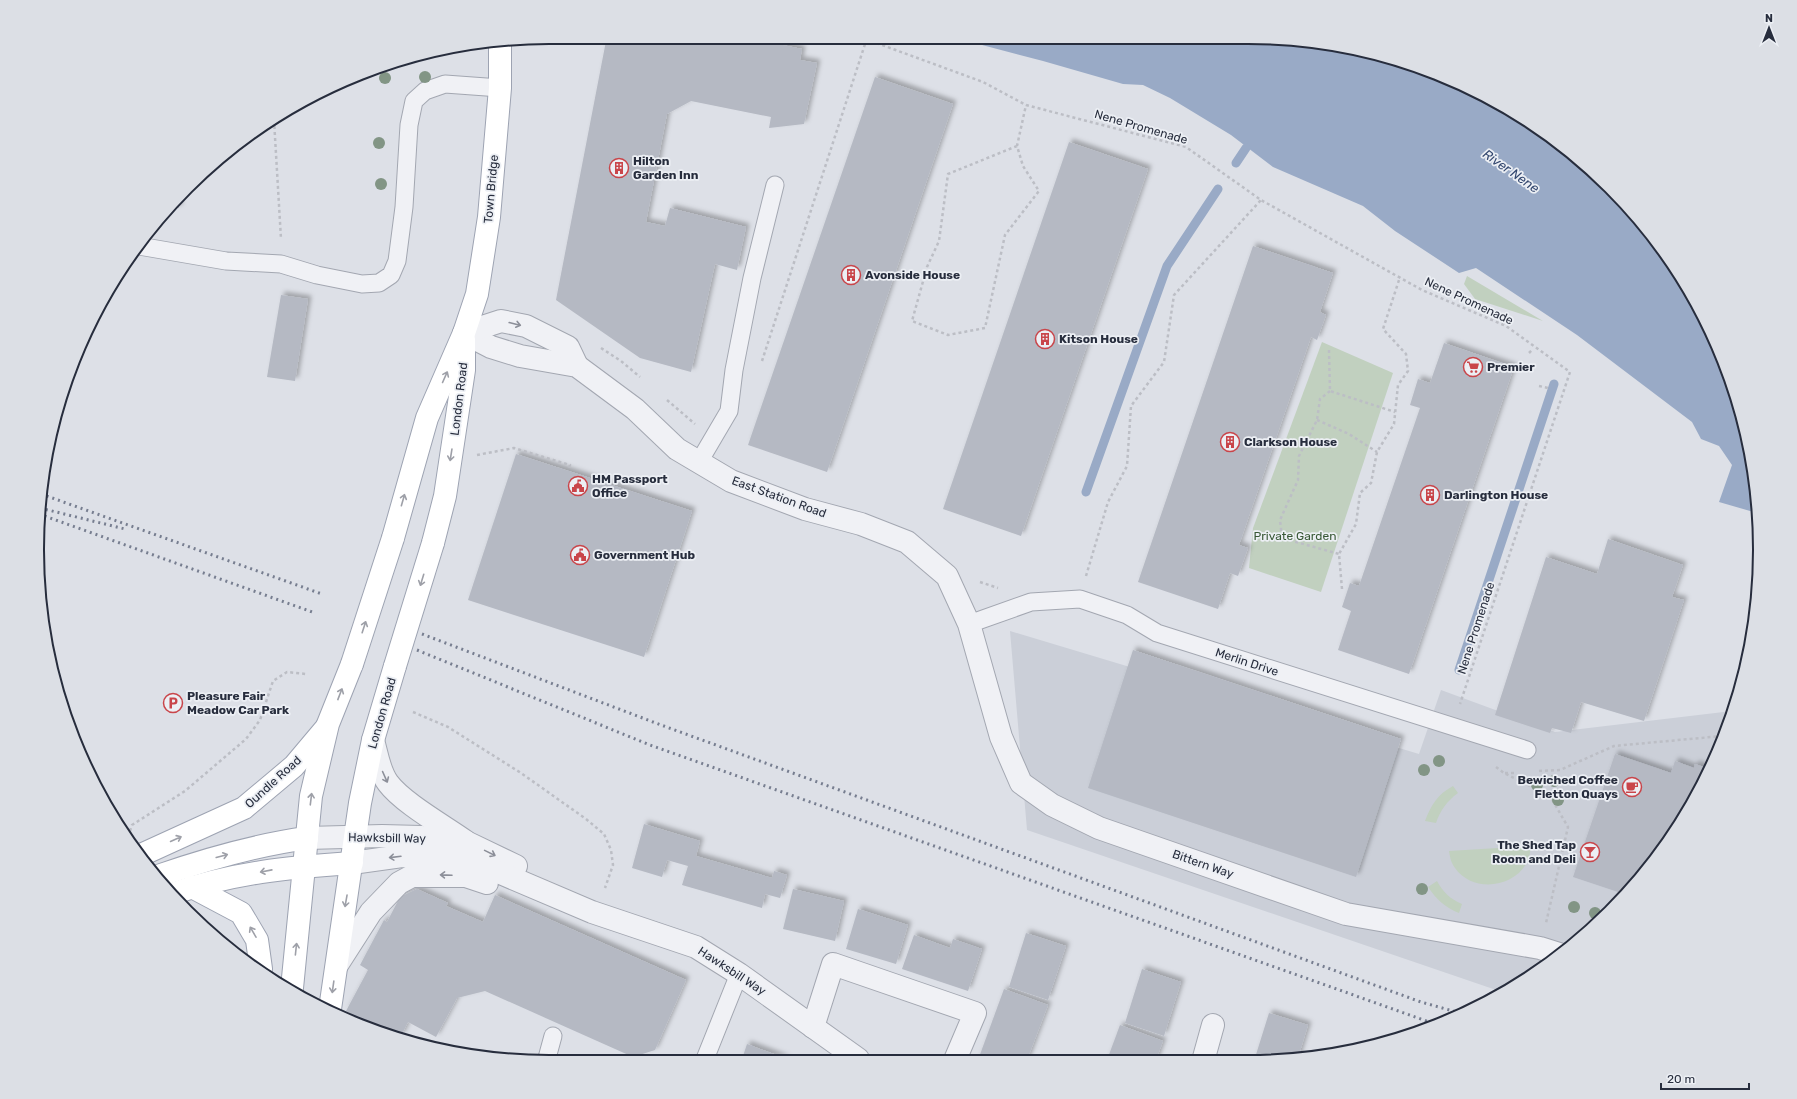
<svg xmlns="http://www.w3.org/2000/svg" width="1797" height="1099" viewBox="0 0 1797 1099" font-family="Rubik,sans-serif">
	<defs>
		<filter id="shadow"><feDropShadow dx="3.5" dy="-3.5" stdDeviation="2" flood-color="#0004"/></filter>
	</defs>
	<rect width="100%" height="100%" fill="#dde0e7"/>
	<polygon fill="#cbcfd8" points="1010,631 1419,754 1441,690 1555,732 1732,711 1707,776 1654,861 1586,935 1505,993 1027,830"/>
	<g fill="#c1d0bf">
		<polygon points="1467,276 1543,321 1475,299 1464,284"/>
		<polygon points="1322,342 1393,373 1321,592 1249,568 1253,528"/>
		<path d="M1453,786l5,7c-11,8 -18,18 -22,30l-11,-2c6,-16 13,-27 28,-35z"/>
		<path d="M1531,846c-1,4 -1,9 -2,12 -11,30 -56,36 -74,10 -4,-5 -5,-11 -6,-17z"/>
		<path d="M1437,881c6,11 13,18 25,23l-3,9c-13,-5 -23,-14 -31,-26z"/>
	</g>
	<polygon fill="#99aac6" points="967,41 1314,41 1443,76 1559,143 1633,211 1691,293 1733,385 1756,482 1757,513 1719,502 1732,465 1719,446 1701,439 1692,422 1577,335 1476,268 1459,273 1395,231 1363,206 1273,167 1231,135 1170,98 1143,85 1123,84 1043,61"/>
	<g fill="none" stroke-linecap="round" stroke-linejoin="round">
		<g stroke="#99aac6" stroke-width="9">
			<polyline points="1236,163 1246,148"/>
			<polyline points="1086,492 1167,266 1218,189"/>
			<polyline points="1459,670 1554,384"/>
		</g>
	</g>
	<g fill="#b5b9c3" filter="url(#shadow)">
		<polygon points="606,41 763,41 802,49 800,60 817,63 804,124 769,128 771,117 691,101 667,114 646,222 665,226 670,208 746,227 737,270 715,264 691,372 640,358 556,300"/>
		<polygon points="875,77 953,104 827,472 748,445"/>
		<polygon points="1069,142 1148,169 1021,536 943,509"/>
		<polygon points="178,198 179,208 169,209 174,203"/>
		<polygon points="1253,246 1333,273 1320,312 1326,315 1317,340 1311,337 1239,545 1248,548 1238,576 1230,573 1218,609 1138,582"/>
		<polygon points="281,295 308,299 295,381 267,377"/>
		<polygon points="1444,343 1514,367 1409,674 1338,650 1351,611 1342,607 1350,583 1359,586 1420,408 1410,405 1418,379 1430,383"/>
		<polygon points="516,454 692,511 644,657 468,600"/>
		<polygon points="1608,539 1683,565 1672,597 1684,600 1644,721 1581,702 1571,733 1552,728 1550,733 1495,715 1546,557 1597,574"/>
		<polygon points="1133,650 1401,739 1356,877 1088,788"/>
		<polygon points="1615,754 1671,773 1675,761 1694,768 1695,764 1710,769 1707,776 1654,861 1624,894 1573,877"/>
		<polygon points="644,824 700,841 696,856 772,878 774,871 787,875 780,898 765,894 762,908 682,885 688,866 667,860 662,877 632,868"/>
		<polygon points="417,889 448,903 446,906 483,922 495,895 686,980 655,1050 633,1057 485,991 457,998 436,1037 408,1022 401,1036 385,1032 346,1011 368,970 360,965 384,920 387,922 400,897"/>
		<polygon points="793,889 844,901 835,941 783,929"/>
		<polygon points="858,909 908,925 896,964 846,949"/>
		<polygon points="1026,933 1066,946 1048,1000 1009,987"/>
		<polygon points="914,935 950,948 953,939 982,949 968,991 902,969"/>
		<polygon points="1142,969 1181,982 1164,1036 1125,1023"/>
		<polygon points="1004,989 1048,1005 1027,1060 978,1060"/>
		<polygon points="1269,1013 1308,1025 1298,1058 1281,1061 1254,1061"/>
		<polygon points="1120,1025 1163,1041 1156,1060 1107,1060"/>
		<polygon points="747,1044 787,1059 742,1059"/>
	</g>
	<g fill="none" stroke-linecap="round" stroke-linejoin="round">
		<defs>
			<g id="service">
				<polyline points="139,246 226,261 281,264 317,275 362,284 379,283 391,275 397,261 404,207 409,125 414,101 425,91 445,84 500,88"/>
				<polyline points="699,462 729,411 734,370 752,278 775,185"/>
				<polyline points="969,624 1031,602 1080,599 1127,615 1157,633 1527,750"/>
				<polyline points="547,1058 553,1036"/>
				<polyline points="705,1059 739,974"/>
			</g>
			<g id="minor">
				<polyline points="464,333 491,347 520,356 577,366 635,409 677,449 731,481 805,509 861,524 907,542 947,576 969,624 1001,737 1021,783 1052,805 1099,828 1346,914 1540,948 1559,954"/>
				<polyline points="464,333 501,321 526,326 568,347 577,366"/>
				<path d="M373,740c4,14 6,31 15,43 15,20 56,43 77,58"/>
				<polyline points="307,838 382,836 421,837 466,842 516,866"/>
				<polyline points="352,863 402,856 452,857 498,872 592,912 696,947 739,974 858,1059"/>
				<polyline points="337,965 371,912 399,883 412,876 466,876 487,883"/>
				<polyline points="813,1027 833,964 975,1013 955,1060"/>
				<polyline points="1203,1061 1213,1025"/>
			</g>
			<g id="primary">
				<polyline points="393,538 427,418 464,333 477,294 489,217 500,88 500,41"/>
				<polyline points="433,543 445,496 464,370 464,340"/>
				<polyline points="141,855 244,808 294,766 326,728"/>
				<path d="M158,876c49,-17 98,-31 149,-38"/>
				<polyline points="192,887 241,913 257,940 261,969"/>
				<path d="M172,894c58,-21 119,-27 180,-31"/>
				<polyline points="292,988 311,796 328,724 352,664"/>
				<polyline points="330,1009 360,803 373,740 395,666"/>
			</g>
		</defs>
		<use href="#service" stroke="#a3a7b1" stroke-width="19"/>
		<use href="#minor" stroke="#a3a7b1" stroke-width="24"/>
		<use href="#primary" stroke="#9da3b2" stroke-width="24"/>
		<g stroke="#bcbec5" stroke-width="2.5" stroke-dasharray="3 3" stroke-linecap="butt">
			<polyline points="871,41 983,82 1026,105 1186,147 1261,200 1422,290 1506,326 1570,372 1460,704"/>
			<polyline points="274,120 281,239"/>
			<polyline points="1017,146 948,174 939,241 927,267 912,321 948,335 985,328 1005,235 1039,191 1023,166 1017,146 1026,105"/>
			<polyline points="601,348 621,361 640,377"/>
			<polyline points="1329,350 1330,391 1395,412"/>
			<polyline points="1529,353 1533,349"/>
			<polyline points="762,361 866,41"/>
			<polyline points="1539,386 1548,388"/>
			<polyline points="1330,391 1320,399 1317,420 1299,456 1298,480 1280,520 1282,538 1339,554"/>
			<polyline points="667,400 695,424"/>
			<polyline points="1317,420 1349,434 1377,452"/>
			<polyline points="477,455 514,448 570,465 568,470"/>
			<polyline points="1086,576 1108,502 1127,466 1131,406 1164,362 1174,295 1261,200"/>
			<polyline points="980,582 998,588"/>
			<polyline points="1342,589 1339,554 1356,524 1360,493 1371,483 1377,452 1394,424 1398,385 1408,371 1406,354 1383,329 1400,277"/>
			<polyline points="413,712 448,727 521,773 586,819 604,834 611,850 613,865 605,888"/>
			<polyline points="1496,767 1504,773 1550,796 1568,827 1546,923"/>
			<polyline points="1539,771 1560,770 1614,746 1722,736"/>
			<polyline points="1505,773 1516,773"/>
			<polyline points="120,827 124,835"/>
			<polyline points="130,831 132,825 185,791 246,739 260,720 273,681 287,672 306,674"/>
		</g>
		<use href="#service" stroke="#f0f1f5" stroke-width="17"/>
		<use href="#minor" stroke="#f0f1f5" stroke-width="22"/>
		<use href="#primary" stroke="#fff" stroke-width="22"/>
		<g stroke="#777e90" stroke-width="3" stroke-dasharray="2 4" stroke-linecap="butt">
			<polyline points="41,494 322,594"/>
			<polyline points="40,508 125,529"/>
			<polyline points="39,514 315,613"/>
			<polyline points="422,634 661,725 1421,1002 1460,1013"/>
			<polyline points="417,650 650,745 1435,1024"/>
		</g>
		<defs>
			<g id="primary-bridge">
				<polyline points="352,664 393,538"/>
				<polyline points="395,666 433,543"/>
			</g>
		</defs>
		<use href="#primary-bridge" stroke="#9da3b2" stroke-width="24" stroke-linecap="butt"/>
		<use href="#primary-bridge" stroke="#fff" stroke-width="22"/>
	</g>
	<g fill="#829585">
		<circle cx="425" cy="77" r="6"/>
		<circle cx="385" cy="78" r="6"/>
		<circle cx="379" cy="143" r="6"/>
		<circle cx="381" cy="184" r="6"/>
		<circle cx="1439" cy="761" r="6"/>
		<circle cx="1424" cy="770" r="6"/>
		<circle cx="1554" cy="781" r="6"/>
		<circle cx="1537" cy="785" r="6"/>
		<circle cx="1558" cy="800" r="6"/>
		<circle cx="1422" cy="889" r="6"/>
		<circle cx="1574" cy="907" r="6"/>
		<circle cx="1595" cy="913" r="6"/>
	</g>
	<defs><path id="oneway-shaft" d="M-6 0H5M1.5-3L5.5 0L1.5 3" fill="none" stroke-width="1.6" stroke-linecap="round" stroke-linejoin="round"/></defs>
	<g stroke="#8c8f99">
		<use href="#oneway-shaft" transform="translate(515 324) rotate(14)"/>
		<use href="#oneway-shaft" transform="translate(385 777) rotate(66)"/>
		<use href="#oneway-shaft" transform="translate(490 853) rotate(26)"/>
		<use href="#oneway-shaft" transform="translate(395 857) rotate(173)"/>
		<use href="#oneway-shaft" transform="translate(446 875) rotate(-178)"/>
	</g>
	<g stroke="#9ea0a8">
		<use href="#oneway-shaft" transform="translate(445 377) rotate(-66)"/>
		<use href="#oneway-shaft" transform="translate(451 455) rotate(99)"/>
		<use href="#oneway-shaft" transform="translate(403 500) rotate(-74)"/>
		<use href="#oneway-shaft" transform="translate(422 580) rotate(107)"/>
		<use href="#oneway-shaft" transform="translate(364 627) rotate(-72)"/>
		<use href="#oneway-shaft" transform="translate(340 694) rotate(-69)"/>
		<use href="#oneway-shaft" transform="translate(311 799) rotate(-83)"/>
		<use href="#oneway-shaft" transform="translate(176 839) rotate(-24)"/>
		<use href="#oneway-shaft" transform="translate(222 856) rotate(-15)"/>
		<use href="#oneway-shaft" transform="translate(266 871) rotate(169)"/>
		<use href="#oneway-shaft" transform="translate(346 901) rotate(100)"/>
		<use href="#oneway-shaft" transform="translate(253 932) rotate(-120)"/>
		<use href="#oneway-shaft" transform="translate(296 949) rotate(-84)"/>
		<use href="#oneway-shaft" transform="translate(333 987) rotate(98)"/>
	</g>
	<defs>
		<symbol id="building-ring" viewBox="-11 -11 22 22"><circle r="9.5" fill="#eceff4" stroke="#c9454a" stroke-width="1.5"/><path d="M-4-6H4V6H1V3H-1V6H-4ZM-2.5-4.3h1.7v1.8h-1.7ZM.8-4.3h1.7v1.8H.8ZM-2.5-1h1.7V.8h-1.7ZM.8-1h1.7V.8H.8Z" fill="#c9454a"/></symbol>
		<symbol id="supermarket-ring" viewBox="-11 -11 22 22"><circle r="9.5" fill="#eceff4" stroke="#c9454a" stroke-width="1.5"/><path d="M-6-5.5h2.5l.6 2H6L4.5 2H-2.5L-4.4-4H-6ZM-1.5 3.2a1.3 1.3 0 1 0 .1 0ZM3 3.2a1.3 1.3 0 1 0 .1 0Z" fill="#c9454a"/></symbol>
		<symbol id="civic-ring" viewBox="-11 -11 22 22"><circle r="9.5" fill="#eceff4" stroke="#c9454a" stroke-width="1.5"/><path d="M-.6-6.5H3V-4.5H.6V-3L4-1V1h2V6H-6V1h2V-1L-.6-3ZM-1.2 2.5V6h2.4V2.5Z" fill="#c9454a"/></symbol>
		<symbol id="parking-ring" viewBox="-11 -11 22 22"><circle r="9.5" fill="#eceff4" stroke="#c9454a" stroke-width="1.5"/><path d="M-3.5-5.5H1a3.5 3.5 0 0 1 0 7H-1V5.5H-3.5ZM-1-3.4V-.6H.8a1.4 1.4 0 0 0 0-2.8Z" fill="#c9454a"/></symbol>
		<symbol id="cafe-ring" viewBox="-11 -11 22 22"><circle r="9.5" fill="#eceff4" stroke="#c9454a" stroke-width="1.5"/><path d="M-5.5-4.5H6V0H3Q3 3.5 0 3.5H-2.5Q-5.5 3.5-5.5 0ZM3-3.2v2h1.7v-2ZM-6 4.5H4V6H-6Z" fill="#c9454a"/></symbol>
		<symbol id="bar-ring" viewBox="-11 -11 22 22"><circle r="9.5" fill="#eceff4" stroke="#c9454a" stroke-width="1.5"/><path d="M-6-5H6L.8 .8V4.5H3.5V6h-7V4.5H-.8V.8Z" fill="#c9454a"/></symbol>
	</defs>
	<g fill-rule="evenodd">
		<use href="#building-ring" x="608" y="157" width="22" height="22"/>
		<use href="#building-ring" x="840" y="264" width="22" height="22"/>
		<use href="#building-ring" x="1034" y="328" width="22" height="22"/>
		<use href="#supermarket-ring" x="1462" y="356" width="22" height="22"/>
		<use href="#building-ring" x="1219" y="431" width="22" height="22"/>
		<use href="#civic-ring" x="567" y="475" width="22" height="22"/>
		<use href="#building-ring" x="1419" y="484" width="22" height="22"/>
		<use href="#civic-ring" x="569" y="544" width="22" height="22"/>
		<use href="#parking-ring" x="162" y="692" width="22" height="22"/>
		<use href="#cafe-ring" x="1621" y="776" width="22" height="22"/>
		<use href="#bar-ring" x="1579" y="841" width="22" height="22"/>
	</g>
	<g text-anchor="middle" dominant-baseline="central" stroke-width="3.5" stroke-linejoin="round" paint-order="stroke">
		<g font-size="12" fill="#272d3d" stroke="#eceff4">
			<text transform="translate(1141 127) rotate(16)">Nene Promenade</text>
			<text transform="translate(491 189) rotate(-85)">Town Bridge</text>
			<text transform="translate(1469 301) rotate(25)">Nene Promenade</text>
			<text transform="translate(459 399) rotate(-83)">London Road</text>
			<text transform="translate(779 497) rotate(20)">East Station Road</text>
			<text transform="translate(1476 628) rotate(-72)">Nene Promenade</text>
			<text transform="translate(1247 662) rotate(18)">Merlin Drive</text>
			<text transform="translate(382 713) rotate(-74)">London Road</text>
			<text transform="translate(273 782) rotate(-42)">Oundle Road</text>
			<text transform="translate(387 838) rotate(1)">Hawksbill Way</text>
			<text transform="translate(1203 864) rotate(19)">Bittern Way</text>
			<text transform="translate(732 971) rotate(33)">Hawksbill Way</text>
		</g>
		<g font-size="12" font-weight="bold" fill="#272d3d" stroke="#eceff4" text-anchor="start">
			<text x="633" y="161">Hilton<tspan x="633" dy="14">Garden Inn</tspan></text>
			<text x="865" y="275">Avonside House</text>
			<text x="1059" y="339">Kitson House</text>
			<text x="1487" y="367">Premier</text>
			<text x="1244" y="442">Clarkson House</text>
			<text x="592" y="479">HM Passport<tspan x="592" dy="14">Office</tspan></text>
			<text x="1444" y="495">Darlington House</text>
			<text x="594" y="555">Government Hub</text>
			<text x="187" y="696">Pleasure Fair<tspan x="187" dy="14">Meadow Car Park</tspan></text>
			<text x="1618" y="780" text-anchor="end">Bewiched Coffee<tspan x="1618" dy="14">Fletton Quays</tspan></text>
			<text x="1576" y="845" text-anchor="end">The Shed Tap<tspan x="1576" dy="14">Room and Deli</tspan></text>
		</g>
		<g font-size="12" fill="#385835" stroke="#eceff4">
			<text x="1295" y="536">Private Garden</text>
		</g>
		<g font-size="13" font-style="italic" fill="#33476f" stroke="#eceff4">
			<text transform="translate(1511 171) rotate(35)">River Nene</text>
		</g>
	</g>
	<path d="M0 0H1797V1099H0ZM549 44H1248A505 505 0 0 1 1753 549V550A505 505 0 0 1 1248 1055H549A505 505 0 0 1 44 550V549A505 505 0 0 1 549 44Z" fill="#dcdfe5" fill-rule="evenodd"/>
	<path fill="none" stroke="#272d3d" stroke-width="2" d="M549 44H1248A505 505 0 0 1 1753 549V550A505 505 0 0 1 1248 1055H549A505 505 0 0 1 44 550V549A505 505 0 0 1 549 44Z"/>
	<g transform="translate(1769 28)" stroke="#eceff4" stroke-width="3" paint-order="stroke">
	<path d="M0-3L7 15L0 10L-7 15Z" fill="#272d3d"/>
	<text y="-6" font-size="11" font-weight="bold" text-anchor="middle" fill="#272d3d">N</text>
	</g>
	<path d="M1661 1083v6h88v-6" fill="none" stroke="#272d3d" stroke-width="2"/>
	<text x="1667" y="1083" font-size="12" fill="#272d3d" stroke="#eceff4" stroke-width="3" paint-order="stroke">20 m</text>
</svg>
